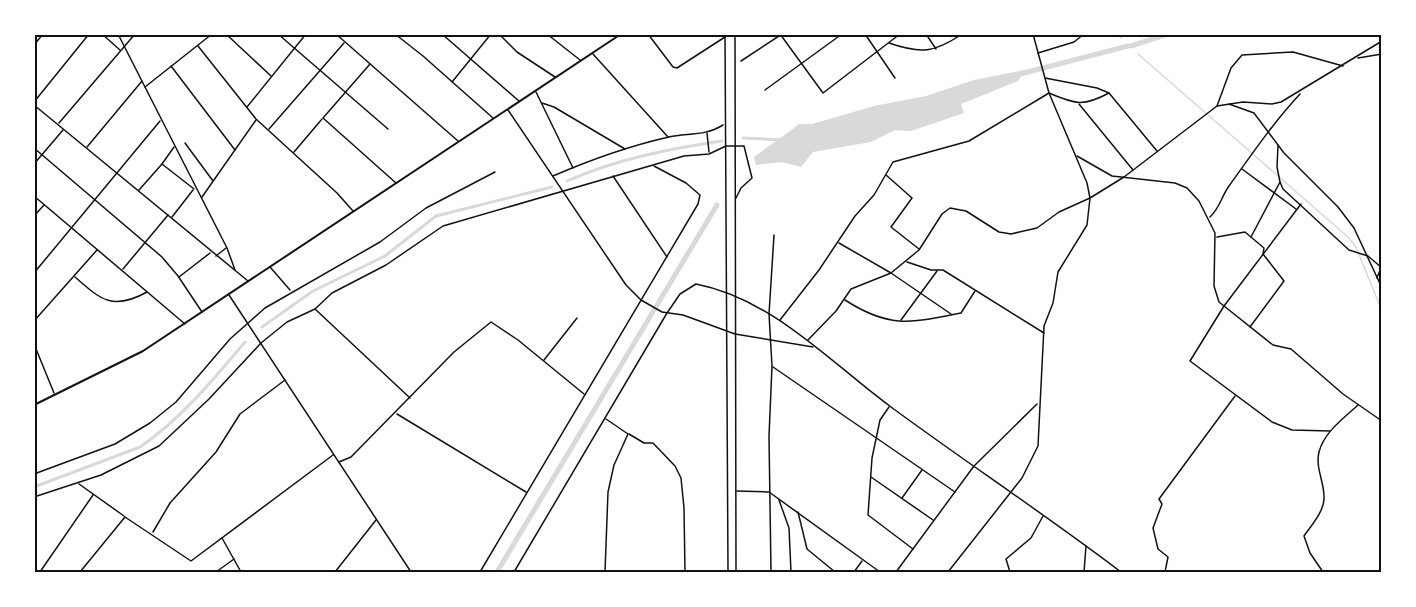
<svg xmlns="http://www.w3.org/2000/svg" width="1416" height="607" viewBox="0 0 1416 607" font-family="'Space Grotesk',sans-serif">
	<rect width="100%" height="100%" fill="#fff"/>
	<path fill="#d9d9d9" d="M1025,70l-7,11 -57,23 3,9 -53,18 -16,-1 -24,12 -58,10 -12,15 -19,-5 -26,3 -2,-8c16,-12 30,-21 45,-33h13l62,-18 52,-10 48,-16z"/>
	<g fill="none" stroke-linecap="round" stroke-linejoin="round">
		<g stroke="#d9d9d9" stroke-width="1.5">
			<polyline points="1117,34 1121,38"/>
			<polyline points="1138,54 1348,237 1356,247 1382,311"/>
		</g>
		<g stroke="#d9d9d9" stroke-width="3">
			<polyline points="743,138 786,140"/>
			<path d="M567,181c50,-22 101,-32 155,-40"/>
			<polyline points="262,327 313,291 385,256 436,216 552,187"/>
			<path d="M34,487l106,-40c41,-28 73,-67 105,-105"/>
		</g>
		<g stroke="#d9d9d9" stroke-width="5">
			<polyline points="1131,46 1168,34"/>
			<polyline points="1020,74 1128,46"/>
			<polyline points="497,572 717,205"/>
		</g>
		<g stroke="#111" stroke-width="1.5">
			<polyline points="102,34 120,50"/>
			<polyline points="118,34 227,248 235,270"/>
			<polyline points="226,34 271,76"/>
			<polyline points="278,34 388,129"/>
			<polyline points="336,34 458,141"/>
			<polyline points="395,34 423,56 493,118"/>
			<polyline points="442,34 519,101"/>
			<polyline points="499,34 517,52 555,77"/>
			<polyline points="547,34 580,60"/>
			<polyline points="648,34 673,67 677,68 725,37"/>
			<polyline points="780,34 823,93 900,34"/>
			<polyline points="865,34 895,78"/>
			<polyline points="926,34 936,49"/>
			<path d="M889,43c32,11 45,10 73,-9"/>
			<polyline points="34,45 43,34"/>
			<polyline points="198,46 256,119 337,193 353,211"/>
			<polyline points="1038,53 1074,42 1084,34"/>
			<polyline points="593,54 668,137"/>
			<polyline points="1358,58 1382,54"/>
			<polyline points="741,61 782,34"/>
			<polyline points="370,64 323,118 396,183"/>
			<polyline points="171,66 235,150"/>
			<polyline points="1045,78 1097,88 1109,93 1157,151"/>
			<polyline points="452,82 491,34"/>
			<polyline points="145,87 212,34"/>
			<polyline points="765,90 842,34"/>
			<polyline points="536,92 573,168"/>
			<polyline points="34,102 89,34"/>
			<polyline points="542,103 554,107 625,149"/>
			<polyline points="1079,104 1133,170"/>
			<polyline points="1229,104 1254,113 1284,153 1338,207 1354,228 1382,288"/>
			<polyline points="34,105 248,281"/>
			<polyline points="1217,106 1231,68 1242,55 1293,52 1343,66"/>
			<polyline points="247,107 306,34"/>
			<polyline points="508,110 626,285 641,300 662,312 683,315 735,334 813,347"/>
			<polyline points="59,123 135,34"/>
			<polyline points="269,129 344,43"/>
			<polyline points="707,133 709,152"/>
			<polyline points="185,143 213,181"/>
			<polyline points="87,147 142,81"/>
			<polyline points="174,147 162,164 194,189"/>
			<polyline points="34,148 162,257 178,276 202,312"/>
			<polyline points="294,152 322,119"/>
			<polyline points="1077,156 1112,176 1175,183 1187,188 1199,201 1215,233 1214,286 1219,302 1273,345 1291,349 1343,394 1382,421"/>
			<polyline points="34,164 63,130"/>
			<polyline points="1242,169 1296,209"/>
			<polyline points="886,175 912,198 891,227 919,249"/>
			<path d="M553,176c37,-16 76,-30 116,-39 18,-4 37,-1 54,-12"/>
			<polyline points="613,176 667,257"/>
			<polyline points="1280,182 1283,189 1349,250 1368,256 1382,268"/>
			<polyline points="139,190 162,164"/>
			<polyline points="34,196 185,324"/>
			<polyline points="202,197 256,120"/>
			<polyline points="1301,204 1224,306 1190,361 1272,422 1292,430 1330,431"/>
			<polyline points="34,216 44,205"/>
			<polyline points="172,217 193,190"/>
			<path d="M1210,217c10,-9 11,-20 19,-31 23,-32 44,-63 71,-92"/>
			<polyline points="1217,237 1245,232 1264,248 1263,254 1284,281 1250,327"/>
			<polyline points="1251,237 1280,182 1277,167 1278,145"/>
			<polyline points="839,243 891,273 951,314"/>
			<polyline points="216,256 226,248"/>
			<polyline points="907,262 931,270 943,270 1044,333"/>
			<polyline points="270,267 290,290"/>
			<polyline points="123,269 168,215"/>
			<polyline points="34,273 160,121"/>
			<path d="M75,277c26,23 38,34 72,15"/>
			<polyline points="179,277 210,253"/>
			<polyline points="1377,278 1382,265"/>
			<path d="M845,300c45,29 66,23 116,13l14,-22"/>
			<polyline points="315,309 410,398"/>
			<path d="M780,320l39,-50 36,-54 19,-21 19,-33 76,-21 80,-48c26,11 34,14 60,0"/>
			<polyline points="901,320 937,271"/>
			<polyline points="34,321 97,250"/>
			<polyline points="808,340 836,311 851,289 891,273 919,250 942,214 950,208 966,211 999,232 1011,234 1037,228 1059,212 1090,198 1124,177 1217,106 1243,102 1272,104 1281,102 1382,41"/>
			<polyline points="34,344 54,393"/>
			<polyline points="544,360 577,318"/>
			<polyline points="773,367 955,492"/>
			<polyline points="889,407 880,420 872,458 868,515 913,549"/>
			<polyline points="397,414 526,492"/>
			<polyline points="629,434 644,443 653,443 675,466 681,478 684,508 685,572"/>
			<polyline points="339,462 351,457 454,352 491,322 518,340 584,394"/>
			<polyline points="34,474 115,444 150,423 176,402 230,339 265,308 380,242 426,208 495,172"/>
			<polyline points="871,477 933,520"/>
			<polyline points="79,484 124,516"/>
			<polyline points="737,491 769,492 880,572"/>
			<polyline points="34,497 101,475 159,446 209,399 261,343 287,322 315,309 332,293 386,265 443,226 684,156 709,154 726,146 744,146 752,178 741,188 736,198"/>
			<polyline points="902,498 922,470"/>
			<polyline points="779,500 789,528 791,572"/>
			<polyline points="798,512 807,549 835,572"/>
			<polyline points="153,532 170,503 216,452 240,414 285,380"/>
			<polyline points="222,538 241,572"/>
			<polyline points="40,572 93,495"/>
			<polyline points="80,572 125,517 191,561 333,455"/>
			<polyline points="216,572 234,559"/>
			<polyline points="335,572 376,520"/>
			<polyline points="480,572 698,204 700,195 686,183 654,166"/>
			<path d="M514,572l153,-259 13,-19 16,-10c77,15 135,79 195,123 76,56 155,108 230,165"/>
			<polyline points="605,572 608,492 614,465 628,434 606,419"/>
			<polyline points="771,572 769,436 772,366 769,314 774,235"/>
			<polyline points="854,572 862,561"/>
			<polyline points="896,572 974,466 1037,404"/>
			<polyline points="948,572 1022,478 1038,446 1044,326 1053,303 1058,272 1087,225 1090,198 1087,183 1049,93 1033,34"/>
			<polyline points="1010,572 1006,559 1031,538 1043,516"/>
			<polyline points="1084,572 1086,546"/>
			<polyline points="1165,572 1168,557 1158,549 1153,528 1162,504 1159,499 1235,396"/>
			<path d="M1323,572l-13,-19 -6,-17c7,-10 20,-25 20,-37 1,-16 -9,-31 -5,-47 5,-20 25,-34 39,-47"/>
		</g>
		<g stroke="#111" stroke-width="1.5">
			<polyline points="725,34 728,572"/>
			<polyline points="735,34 736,572"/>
			<polyline points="229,295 411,572"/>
		</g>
		<polyline stroke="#111" stroke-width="2" points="34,405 143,351 621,34"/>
	</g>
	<rect width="1416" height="607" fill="none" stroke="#ffffff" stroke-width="72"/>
	<rect x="36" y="36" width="1344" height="535" fill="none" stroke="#111" stroke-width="2"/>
</svg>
